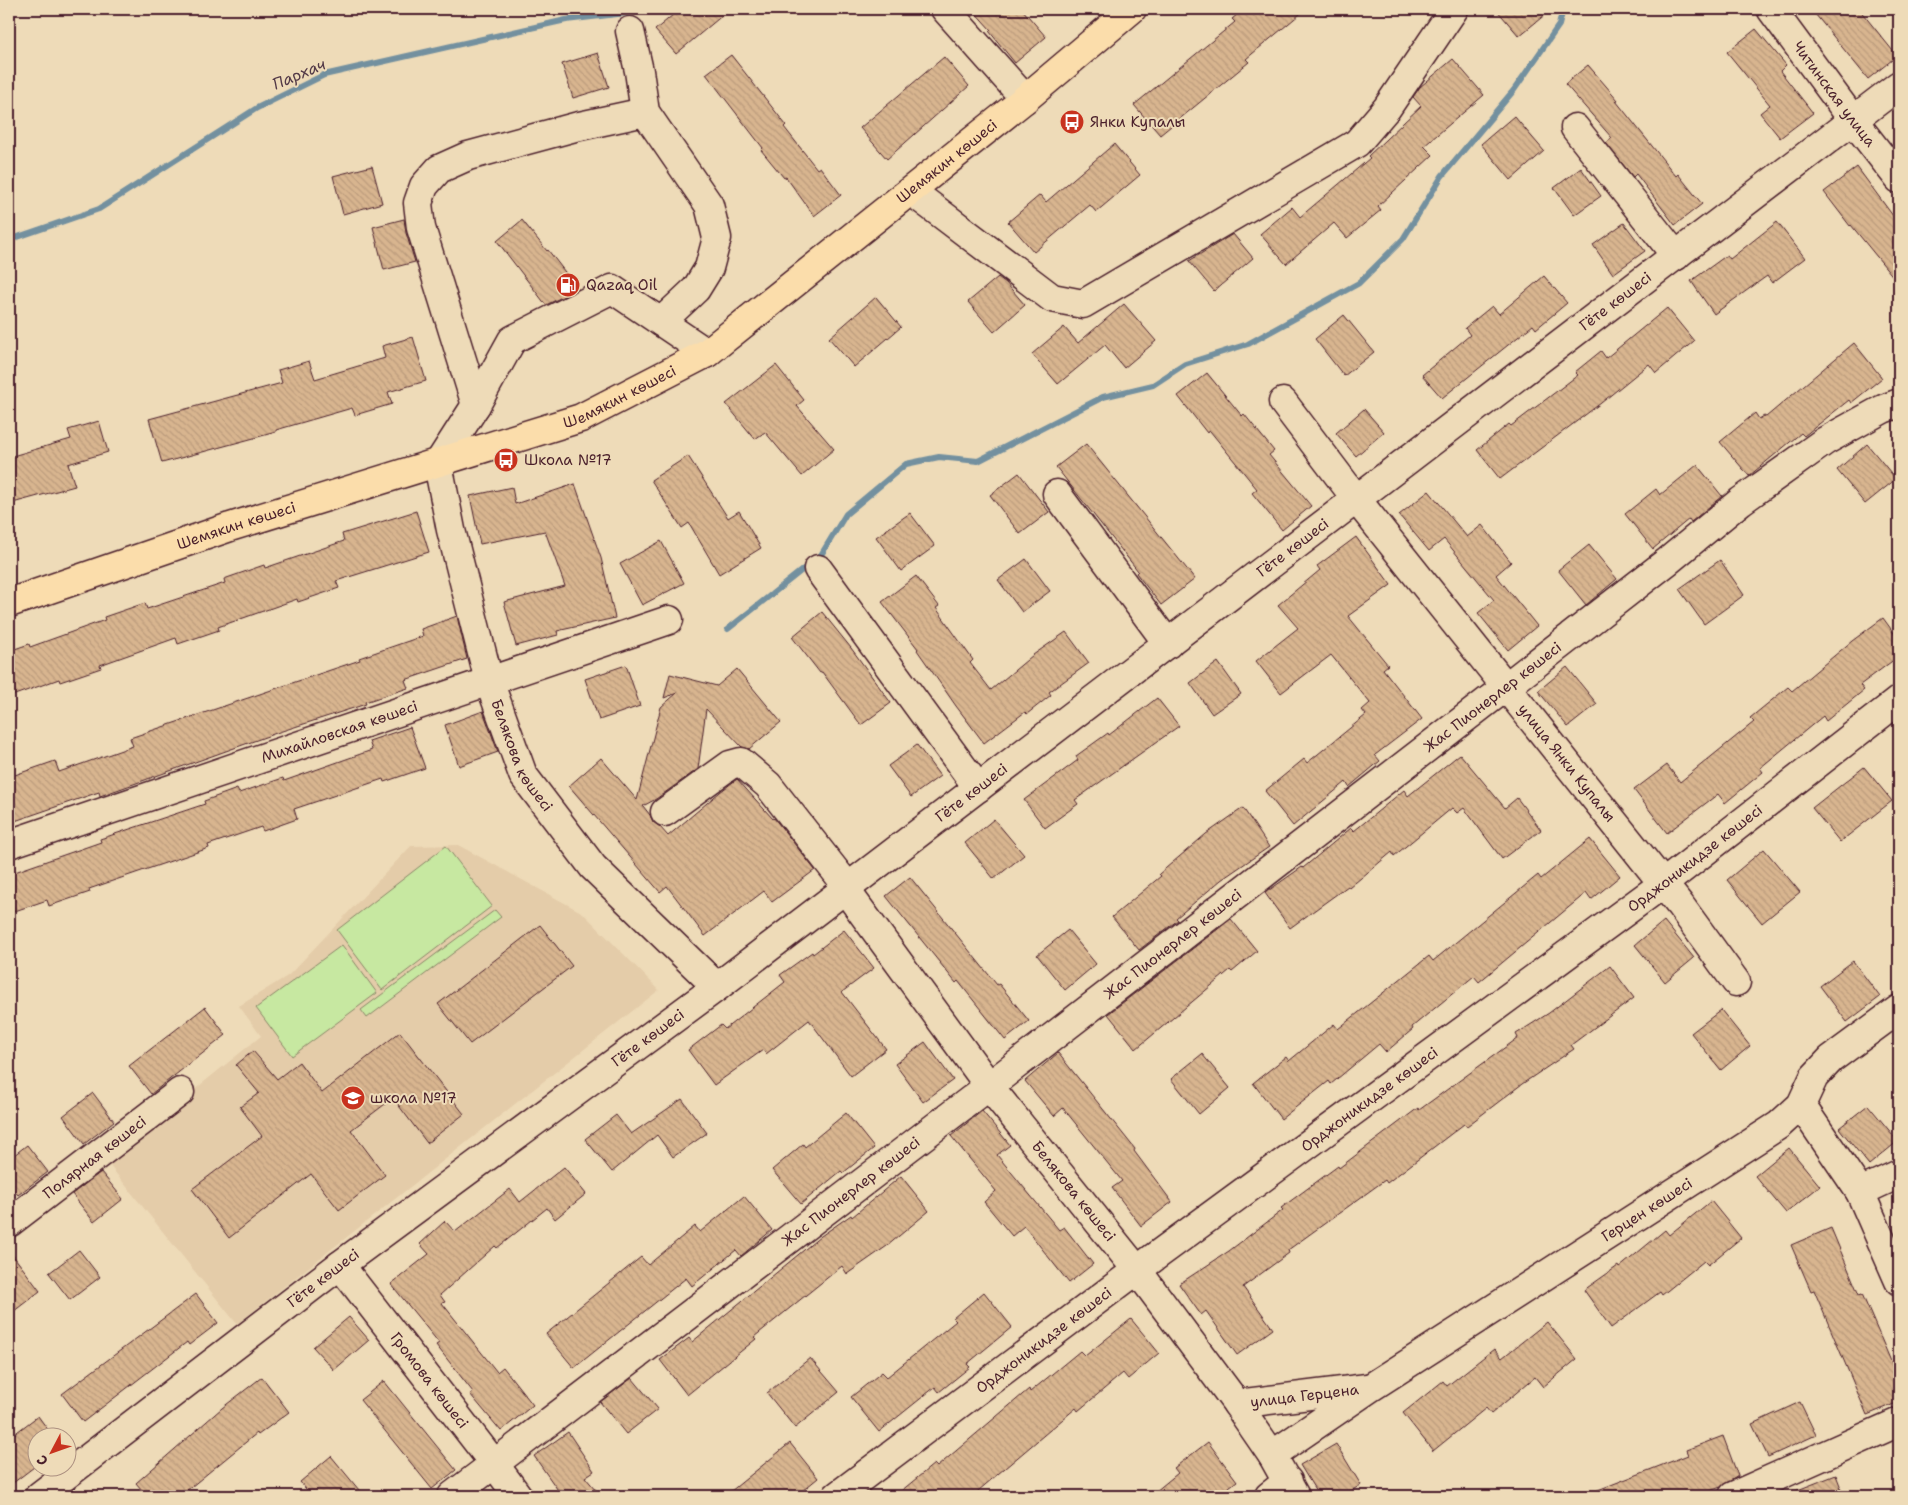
<svg xmlns="http://www.w3.org/2000/svg" width="1908" height="1505" viewBox="0 0 1908 1505" font-family="'Shantell Sans',sans-serif">
	<defs>
		<pattern id="building-back-hatch" width="6" height="6" patternUnits="userSpaceOnUse" patternTransform="scale(1.25)"><rect width="6" height="6" fill="#d8b58f"/><path d="M-1 5l2 2M0 0l6 6M5-1l2 2" fill="none" stroke="#bb9b7c"/></pattern>
	</defs>
	<rect width="100%" height="100%" fill="#eedbb8"/>
	<filter id="ink" filterUnits="userSpaceOnUse"><feTurbulence type="fractalNoise" baseFrequency=".02" numOctaves="2"/><feDisplacementMap in="SourceGraphic" scale="10" xChannelSelector="R" yChannelSelector="G"/><feConvolveMatrix kernelMatrix="1 2 1 2 8 2 1 2 1" color-interpolation-filters="sRGB"/></filter>
	<g filter="url(#ink)">
		<polygon fill="#e4cca9" points="458,845 583,913 659,990 237,1324 106,1161 261,1036 239,1006 289,975 411,846"/>
		<g fill="#c7e8a1" stroke="#888466">
			<polygon points="446,846 492,906 382,990 337,930"/>
			<polygon points="495,910 501,917 367,1018 361,1010"/>
			<polygon points="342,945 377,993 292,1056 256,1008"/>
		</g>
		<g fill="none" stroke-linecap="round" stroke-linejoin="round">
			<g stroke="#73909f" stroke-width="6">
				<polyline points="9,240 99,209 257,108 324,75 566,20 660,9"/>
				<polyline points="728,629 821,555 846,514 906,464 939,457 978,461 1103,397 1153,385 1185,364 1248,344 1359,283 1403,239 1442,176 1514,90 1559,25 1563,9"/>
			</g>
		</g>
		<g fill="url(#building-back-hatch)" stroke="#4a1f2b">
			<polygon points="680,9 730,9 676,54 655,30"/>
			<polygon points="972,9 1022,9 1046,37 1015,63 989,31 991,30"/>
			<polygon points="1244,9 1306,9 1246,59 1249,62 1160,135 1134,105 1235,22 1232,19"/>
			<polygon points="1496,9 1552,9 1519,36"/>
			<polygon points="1811,9 1859,9 1897,56 1868,79"/>
			<polygon points="1756,29 1786,65 1780,71 1813,113 1780,138 1760,113 1770,105 1727,52"/>
			<polygon points="598,53 609,87 573,98 562,64"/>
			<polygon points="731,55 786,125 784,127 817,169 820,167 841,195 814,216 786,177 784,178 761,150 763,148 706,74"/>
			<polygon points="944,57 969,86 887,159 860,128"/>
			<polygon points="1453,59 1484,95 1424,146 1433,155 1378,206 1381,210 1347,238 1334,223 1286,264 1260,234 1292,207 1300,217 1370,158 1368,156 1421,106 1413,97 1420,87"/>
			<polygon points="1588,65 1618,100 1616,101 1676,176 1678,174 1702,204 1675,225 1636,174 1633,177 1606,143 1612,138 1565,84"/>
			<polygon points="1514,116 1544,151 1511,180 1481,144"/>
			<polygon points="1114,144 1140,175 1096,212 1090,205 1034,252 1008,222 1040,195 1046,202"/>
			<polygon points="372,166 382,203 343,214 333,176"/>
			<polygon points="1857,167 1899,224 1899,284 1851,225 1850,226 1824,192"/>
			<polygon points="1581,168 1601,196 1574,215 1554,188"/>
			<polygon points="404,219 406,233 415,262 384,270 373,227"/>
			<polygon points="522,220 547,251 548,250 578,289 546,305 497,241"/>
			<polygon points="1777,222 1805,258 1772,283 1767,276 1714,314 1691,281 1727,255 1730,259"/>
			<polygon points="1624,223 1645,251 1613,274 1593,245"/>
			<polygon points="1233,234 1253,258 1214,291 1189,261"/>
			<polygon points="1544,276 1567,303 1536,329 1533,325 1442,398 1422,375 1470,335 1465,328 1492,306 1499,314"/>
			<polygon points="998,277 1006,283 1025,305 994,332 968,302"/>
			<polygon points="876,297 901,327 854,367 829,338"/>
			<polygon points="1124,304 1156,341 1124,368 1105,345 1058,384 1032,354 1064,327 1078,343"/>
			<polygon points="1667,308 1694,341 1656,373 1649,364 1601,403 1500,479 1477,450 1509,424 1511,426 1578,375 1575,372 1601,351 1606,358"/>
			<polygon points="1344,315 1374,352 1344,376 1315,339"/>
			<polygon points="413,337 426,381 388,392 392,404 355,415 352,408 276,430 276,432 162,463 149,419 282,383 278,370 309,361 315,379 385,358 382,346"/>
			<polygon points="1854,343 1882,378 1851,403 1849,400 1804,436 1801,433 1749,476 1720,442 1755,413 1759,419 1764,416 1766,417"/>
			<polygon points="776,365 804,400 797,406 834,449 802,476 765,432 755,439 726,404"/>
			<polygon points="1207,373 1242,416 1244,414 1274,451 1269,455 1311,506 1282,530 1252,493 1257,489 1210,431 1207,433 1178,396"/>
			<polygon points="1364,409 1384,432 1356,456 1336,433"/>
			<polygon points="99,421 108,452 68,464 75,486 9,504 9,457 71,439 68,430"/>
			<polygon points="1086,444 1195,579 1161,605 1136,573 1138,571 1056,467"/>
			<polygon points="1867,444 1896,479 1865,504 1837,470"/>
			<polygon points="688,456 728,518 739,511 761,548 719,574 689,523 682,528 651,480"/>
			<polygon points="1697,465 1722,496 1691,522 1689,519 1653,549 1625,514 1656,489 1660,495"/>
			<polygon points="1019,473 1049,512 1020,534 990,495"/>
			<polygon points="575,484 601,558 615,618 557,631 558,635 516,646 504,602 565,586 545,531 480,544 470,496 512,487 515,504"/>
			<polygon points="1429,491 1467,537 1482,525 1511,562 1496,575 1537,626 1508,650 1478,613 1494,600 1444,539 1429,551 1399,515"/>
			<polygon points="416,511 429,552 336,581 339,588 298,602 297,599 218,627 219,630 178,644 176,638 100,665 101,668 60,682 59,679 9,697 9,651 29,644 30,647 105,620 104,617 145,603 147,609 225,583 224,579 264,565 265,568 344,541 342,534"/>
			<polygon points="910,513 935,546 901,571 876,537"/>
			<polygon points="1356,537 1391,585 1348,616 1388,665 1383,669 1422,719 1375,755 1380,761 1349,787 1346,782 1293,826 1265,791 1304,759 1307,763 1366,715 1362,710 1370,703 1331,655 1281,693 1256,661 1298,628 1278,605 1320,570 1317,566"/>
			<polygon points="661,541 684,583 642,605 620,564"/>
			<polygon points="1589,545 1617,579 1586,605 1558,570"/>
			<polygon points="1026,559 1050,591 1022,612 998,580"/>
			<polygon points="1720,560 1744,595 1704,624 1679,589"/>
			<polygon points="916,576 939,606 936,608 973,660 970,663 991,690 1033,655 1066,632 1089,663 1049,692 1051,695 1027,714 1025,712 984,743 956,706 917,650 918,649 882,602"/>
			<polygon points="822,612 851,648 891,703 861,725 822,672 820,673 792,637"/>
			<polygon points="457,616 467,659 405,680 408,688 365,702 366,704 279,732 100,796 99,792 9,823 9,777 55,761 59,772 133,746 130,738 360,660 359,658 423,636 421,629"/>
			<polygon points="1883,618 1899,640 1899,656 1860,685 1864,690 1826,721 1823,716 1760,768 1763,772 1725,803 1718,794 1667,833 1634,790 1667,765 1680,782 1754,722 1750,718 1788,687 1792,691 1852,641"/>
			<polygon points="1218,662 1241,694 1212,714 1190,683"/>
			<polygon points="626,665 640,706 599,720 585,679"/>
			<polygon points="1567,667 1597,704 1568,727 1538,691"/>
			<polygon points="737,669 781,722 749,749 742,747 706,709 698,769 656,799 643,806 650,815 653,822 660,827 668,836 720,792 737,779 773,819 774,818 815,870 772,902 764,891 705,936 667,886 660,892 569,786 601,758 637,800 661,707 677,693 664,698 670,674 717,686"/>
			<polygon points="1157,698 1179,726 1075,800 1078,804 1045,828 1024,800 1078,760 1076,756 1108,733 1109,735"/>
			<polygon points="483,711 498,752 459,766 445,725"/>
			<polygon points="410,727 425,768 384,782 383,779 294,809 297,819 263,831 261,827 208,845 209,848 89,889 90,892 49,906 47,900 9,913 9,874 101,842 100,839 205,804 204,801 237,789 239,793 283,778 284,781 372,750 369,741"/>
			<polygon points="917,745 940,776 911,797 888,766"/>
			<polygon points="1460,754 1505,808 1517,798 1541,830 1502,859 1464,808 1457,813 1452,808 1394,856 1392,852 1349,888 1348,886 1290,928 1265,893 1302,867 1303,868 1351,828 1354,831 1404,790 1408,796"/>
			<polygon points="1864,767 1892,801 1840,842 1812,808"/>
			<polygon points="1243,808 1269,847 1221,880 1176,918 1178,920 1139,950 1112,917 1161,876 1159,874 1206,834"/>
			<polygon points="994,819 1024,855 994,879 965,843"/>
			<polygon points="1590,839 1620,876 1591,900 1586,893 1479,982 1474,976 1412,1027 1413,1029 1386,1052 1379,1044 1331,1084 1329,1081 1281,1119 1253,1083 1286,1057 1289,1061 1334,1024 1338,1029 1429,956 1433,961 1538,875 1541,879"/>
			<polygon points="1764,849 1800,892 1762,923 1727,880"/>
			<polygon points="910,877 997,985 999,984 1029,1021 1005,1040 958,981 956,983 886,896"/>
			<polygon points="1231,919 1257,951 1232,972 1230,970 1136,1049 1108,1014"/>
			<polygon points="1664,921 1694,958 1665,982 1635,945"/>
			<polygon points="540,925 572,966 470,1044 438,1004"/>
			<polygon points="844,930 874,968 842,992 886,1049 851,1076 809,1020 766,1054 763,1050 714,1085 688,1050 721,1025 725,1029 785,982 780,975 812,952 813,954"/>
			<polygon points="1068,930 1096,964 1065,990 1037,955"/>
			<polygon points="1853,961 1880,997 1847,1022 1820,986"/>
			<polygon points="1610,966 1634,998 1571,1045 1574,1049 1522,1084 1467,1126 1464,1124 1387,1183 1385,1180 1288,1250 1289,1253 1243,1287 1273,1329 1237,1355 1206,1311 1201,1315 1179,1284 1229,1251 1283,1210 1281,1208 1338,1166 1339,1168 1418,1108 1419,1110 1518,1038 1516,1034 1549,1013"/>
			<polygon points="205,1007 226,1035 151,1094 129,1066"/>
			<polygon points="1721,1010 1750,1046 1721,1070 1691,1033"/>
			<polygon points="400,1032 464,1114 427,1143 393,1098 351,1130 385,1175 339,1210 311,1174 229,1238 192,1189 262,1136 240,1107 259,1093 236,1065 253,1051 277,1079 299,1062 322,1093"/>
			<polygon points="925,1042 953,1080 923,1102 895,1064"/>
			<polygon points="1058,1053 1135,1149 1134,1151 1172,1202 1141,1226 1112,1188 1122,1181 1063,1108 1054,1116 1025,1081"/>
			<polygon points="1202,1054 1230,1088 1199,1114 1171,1079"/>
			<polygon points="93,1093 114,1121 84,1144 63,1116"/>
			<polygon points="682,1099 707,1133 673,1157 657,1135 612,1172 585,1139 616,1115 631,1134"/>
			<polygon points="1868,1105 1898,1141 1869,1165 1839,1128"/>
			<polygon points="982,1111 1010,1145 997,1155 1059,1230 1064,1227 1093,1264 1069,1283 1024,1226 1012,1236 984,1202 996,1191 951,1136"/>
			<polygon points="846,1113 874,1148 843,1173 841,1171 801,1204 772,1170 803,1144 805,1147"/>
			<polygon points="27,1145 48,1172 18,1195 9,1184 9,1159"/>
			<polygon points="1789,1148 1820,1186 1786,1213 1755,1176"/>
			<polygon points="564,1167 586,1194 555,1219 547,1208 497,1248 495,1246 440,1295 445,1302 442,1303 497,1372 503,1367 533,1405 501,1431 470,1394 473,1392 436,1345 439,1343 391,1284 429,1254 420,1244 445,1221 455,1232 510,1189 520,1202"/>
			<polygon points="101,1172 123,1199 94,1222 72,1194"/>
			<polygon points="901,1176 929,1211 887,1246 847,1274 842,1266 754,1337 756,1339 687,1395 660,1360 689,1338 692,1342 821,1236 851,1215 852,1217"/>
			<polygon points="744,1196 772,1230 741,1256 736,1250 692,1286 686,1278 574,1368 546,1334 641,1257 648,1265 695,1226 700,1232"/>
			<polygon points="1711,1201 1741,1238 1708,1265 1704,1261 1662,1295 1660,1292 1611,1328 1584,1290 1618,1266 1619,1268 1665,1230 1669,1235"/>
			<polygon points="1831,1228 1859,1295 1862,1294 1899,1380 1899,1402 1867,1415 1814,1290 1811,1291 1791,1245"/>
			<polygon points="9,1250 40,1291 9,1315"/>
			<polygon points="79,1250 100,1277 70,1300 49,1273"/>
			<polygon points="984,1292 1012,1327 967,1364 970,1367 939,1392 935,1387 879,1432 851,1397 882,1372 887,1377 956,1321 953,1318"/>
			<polygon points="196,1294 218,1323 189,1345 187,1342 83,1422 62,1394"/>
			<polygon points="349,1317 369,1340 334,1370 313,1347"/>
			<polygon points="1131,1319 1159,1353 1128,1379 1123,1373 1078,1411 1076,1408 972,1496 895,1496 934,1464 937,1467 1029,1389 1030,1392 1080,1351 1085,1356"/>
			<polygon points="1547,1322 1577,1359 1543,1387 1535,1377 1491,1414 1486,1408 1433,1451 1403,1413 1443,1381 1447,1386 1494,1349 1502,1358"/>
			<polygon points="810,1358 839,1392 795,1428 767,1393"/>
			<polygon points="262,1377 289,1412 258,1435 257,1433 180,1496 147,1496 136,1483 222,1408"/>
			<polygon points="632,1378 658,1409 626,1434 600,1402"/>
			<polygon points="384,1381 456,1470 432,1489 360,1400"/>
			<polygon points="1800,1402 1816,1435 1768,1457 1752,1424"/>
			<polygon points="38,1416 54,1438 38,1438 38,1464 9,1486 9,1438"/>
			<polygon points="568,1432 594,1471 585,1477 601,1496 562,1496 534,1456"/>
			<polygon points="1723,1436 1738,1476 1721,1487 1695,1496 1585,1496 1585,1495 1688,1455 1686,1450"/>
			<polygon points="1208,1442 1237,1481 1217,1496 1150,1496 1178,1473 1174,1468"/>
			<polygon points="790,1443 818,1478 796,1496 725,1496"/>
			<polygon points="1336,1444 1361,1485 1342,1496 1319,1496 1300,1465"/>
			<polygon points="331,1456 364,1496 312,1496 300,1482"/>
			<polygon points="1836,1475 1844,1496 1785,1496 1785,1495"/>
		</g>
		<g fill="none" stroke-linecap="round" stroke-linejoin="round">
			<defs>
				<g id="minor">
					<polyline points="945,9 1025,99"/>
					<path id="s1" d="M1771,9l82,111 46,59"/>
					<polyline points="630,31 639,71 645,112 709,205 717,238 709,268 696,289 661,322"/>
					<polyline points="1575,128 1676,256"/>
					<polyline points="911,191 1052,298 1083,304 1357,143 1387,108 1454,9"/>
					<path id="s2" d="M707,353l-95,-64 -100,51 -36,65 -38,59 13,66 38,151 34,94 70,92 124,120"/>
					<path id="s3" d="M1283,402l74,98 323,405 56,77"/>
					<polyline points="476,405 421,228 418,203 424,186 439,169 468,156 575,127 645,112"/>
					<polyline points="1057,494 1168,644"/>
					<polyline points="818,569 978,788"/>
					<polyline points="665,812 730,765 741,762 768,785 848,887"/>
					<path id="s4" d="M9,844l660,-224"/>
					<path id="s5" d="M845,889l144,197 148,184 100,134 35,51 23,41"/>
					<polyline points="1801,1105 1860,1192 1899,1281"/>
					<polyline points="1860,1192 1899,1174"/>
					<path id="s6" d="M9,1223l171,-131"/>
					<path id="s7" d="M340,1265l155,200 23,31"/>
					<path id="s8" d="M1237,1404l130,-16"/>
					<path id="s9" d="M1272,1455l98,-67 409,-263 22,-20 13,-28 17,-18 68,-50"/>
					<path id="s10" d="M39,1496l301,-231 377,-278 1182,-902"/>
					<path id="s11" d="M452,1496l537,-410 518,-400 161,-125 73,-60 84,-60 58,-32 16,-6"/>
					<path id="s12" d="M837,1496l300,-226 526,-386 236,-184"/>
					<polyline points="1269,1496 1288,1481"/>
					<polyline points="1733,1496 1899,1422"/>
				</g>
				<g id="major">
					<path id="s13" d="M9,603l221,-76 351,-109 126,-65 318,-254 107,-90"/>
				</g>
			</defs>
			<use href="#minor" stroke="#4a1f2b" stroke-width="31"/>
			<use href="#major" stroke="#4a1f2b" stroke-width="31"/>
			<use href="#minor" stroke="#eedbb8" stroke-width="28"/>
			<use href="#major" stroke="#fbddab" stroke-width="28"/>
		</g>
	</g>
	<defs>
		<symbol id="bus-disc" viewBox="-11 -11 22 22"><circle r="9.5" fill="#c8321e" stroke="#eedbb8"/><path d="M-5-6H5V4H4V6H2V4H-2V6H-4V4H-5ZM-3.5-4V0h7V-4ZM-3.5 1.2v1.5H-2V1.2ZM2 1.2v1.5H3.5V1.2Z" fill="#fff"/></symbol>
		<symbol id="fuel-disc" viewBox="-11 -11 22 22"><circle r="9.5" fill="#c8321e" stroke="#eedbb8"/><path d="M-5.5-6h7V0h2V4h1.3V-2.5L3-4.5l.8-.8L6-3V5H2.5V1h-1V6h-7ZM-4.2-4.7v3.2H.2V-4.7Z" fill="#fff"/></symbol>
		<symbol id="school-disc" viewBox="-11 -11 22 22"><circle r="9.5" fill="#c8321e" stroke="#eedbb8"/><path d="M0-5L7-2L0 1L-7-2ZM-4 1L0 2.5L4 1V4Q0 6-4 4Z" fill="#fff"/></symbol>
	</defs>
	<g fill-rule="evenodd">
		<use href="#bus-disc" x="1058" y="108" width="28" height="28"/>
		<use href="#fuel-disc" x="554" y="271" width="28" height="28"/>
		<use href="#bus-disc" x="492" y="446" width="28" height="28"/>
		<use href="#school-disc" x="339" y="1084" width="28" height="28"/>
	</g>
	<g text-anchor="middle" dominant-baseline="central" stroke-width="4" stroke-linejoin="round" paint-order="stroke">
		<g font-size="15" fill="#4a1f2b" stroke="#eedbb8">
			<text stroke="none"><textPath href="#s1" startOffset="106">Читинская улица</textPath></text>
			<text stroke="none"><textPath href="#s13" startOffset="1050">Шемякин көшесі</textPath></text>
			<text stroke="none"><textPath href="#s10" startOffset="1978">Гёте көшесі</textPath></text>
			<text stroke="none"><textPath href="#s13" startOffset="645">Шемякин көшесі</textPath></text>
			<text stroke="none"><textPath href="#s13" startOffset="240">Шемякин көшесі</textPath></text>
			<text stroke="none"><textPath href="#s10" startOffset="1572">Гёте көшесі</textPath></text>
			<text stroke="none"><textPath href="#s11" startOffset="1312">Жас Пионерлер көшесі</textPath></text>
			<text stroke="none"><textPath href="#s4" startOffset="349">Михайловская көшесі</textPath></text>
			<text stroke="none"><textPath href="#s2" startOffset="676">Белякова көшесі</textPath></text>
			<text stroke="none"><textPath href="#s3" startOffset="459">улица Янки Купалы</textPath></text>
			<text stroke="none"><textPath href="#s10" startOffset="1168">Гёте көшесі</textPath></text>
			<text stroke="none"><textPath href="#s12" startOffset="1069">Орджоникидзе көшесі</textPath></text>
			<text stroke="none"><textPath href="#s11" startOffset="908">Жас Пионерлер көшесі</textPath></text>
			<text stroke="none"><textPath href="#s10" startOffset="762">Гёте көшесі</textPath></text>
			<text stroke="none"><textPath href="#s12" startOffset="664">Орджоникидзе көшесі</textPath></text>
			<text stroke="none"><textPath href="#s6" startOffset="108">Полярная көшесі</textPath></text>
			<text stroke="none"><textPath href="#s11" startOffset="502">Жас Пионерлер көшесі</textPath></text>
			<text stroke="none"><textPath href="#s5" startOffset="379">Белякова көшесі</textPath></text>
			<text stroke="none"><textPath href="#s9" startOffset="448">Герцен көшесі</textPath></text>
			<text stroke="none"><textPath href="#s10" startOffset="358">Гёте көшесі</textPath></text>
			<text stroke="none"><textPath href="#s12" startOffset="259">Орджоникидзе көшесі</textPath></text>
			<text stroke="none"><textPath href="#s7" startOffset="146">Громова көшесі</textPath></text>
			<text stroke="none"><textPath href="#s8" startOffset="68">улица Герцена</textPath></text>
		</g>
		<g font-size="15" fill="#4a1f2b" stroke="#eedbb8" text-anchor="start">
			<text x="1090" y="122">Янки Купалы</text>
			<text x="586" y="285">Qazaq Oil</text>
			<text x="524" y="460">Школа №17</text>
			<text x="370" y="1098">школа №17</text>
		</g>
		<g font-size="16" font-style="italic" fill="#543b48" stroke="#eedbb8">
			<text transform="translate(299 74) rotate(-23)">Пархач</text>
		</g>
	</g>
	<rect width="1908" height="1505" fill="none" stroke="#eedbb8" stroke-width="30"/>
	<rect x="15" y="15" width="1878" height="1475" fill="none" stroke="#4a1f2b" stroke-width="2" filter="url(#ink)"/>
	<g transform="translate(52 1452) rotate(229)"><circle r="24" fill="#eedbb8" stroke="#ac9080"/>
	<path d="M0-4L9 19L0 12L-9 19Z" fill="#c8321e"/>
	<text y="-8" font-size="14" font-weight="bold" text-anchor="middle" fill="#4a1f2b">С</text>
	</g>
</svg>
